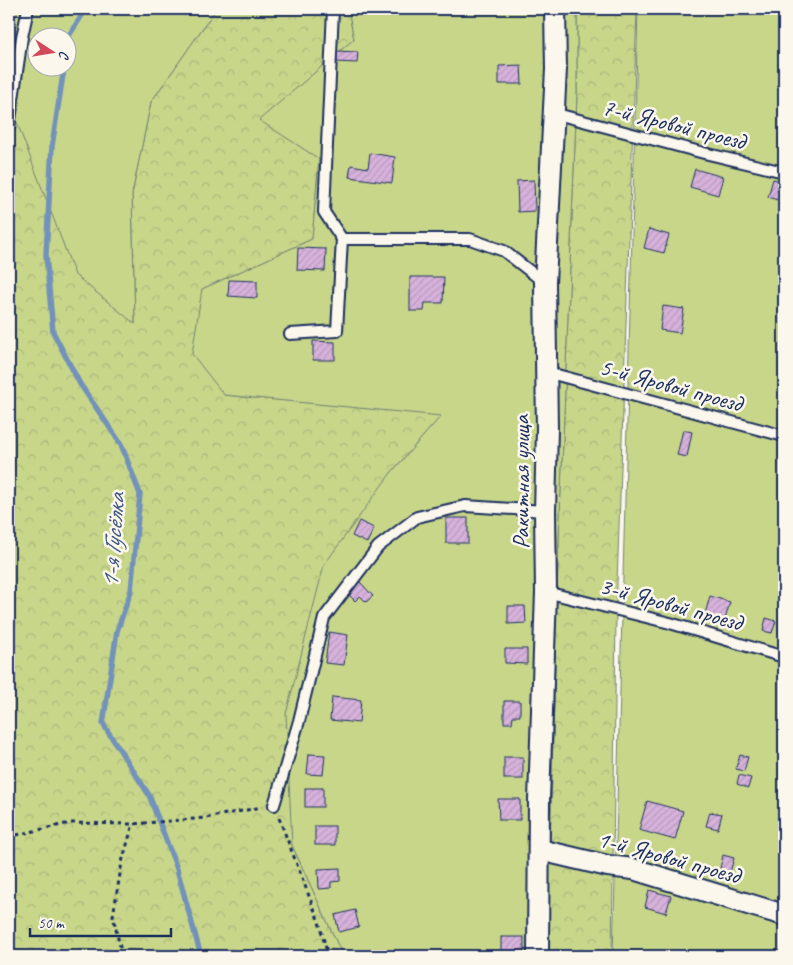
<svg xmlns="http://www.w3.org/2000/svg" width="793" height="965" viewBox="0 0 793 965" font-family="Caveat,sans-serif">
	<defs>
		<pattern id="forest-crowns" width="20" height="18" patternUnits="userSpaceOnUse" patternTransform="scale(1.25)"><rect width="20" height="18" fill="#c8d68a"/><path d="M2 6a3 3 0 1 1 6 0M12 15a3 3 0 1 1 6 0" fill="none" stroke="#abb87a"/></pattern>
		<pattern id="building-hatch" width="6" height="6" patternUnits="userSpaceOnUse" patternTransform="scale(1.25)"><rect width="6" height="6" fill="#d7b2db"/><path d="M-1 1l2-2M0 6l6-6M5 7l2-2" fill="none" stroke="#b899be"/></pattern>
	</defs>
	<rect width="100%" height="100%" fill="#fbf7ec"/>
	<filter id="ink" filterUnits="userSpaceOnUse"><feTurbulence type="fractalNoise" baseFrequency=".02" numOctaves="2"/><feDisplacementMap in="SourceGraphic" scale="10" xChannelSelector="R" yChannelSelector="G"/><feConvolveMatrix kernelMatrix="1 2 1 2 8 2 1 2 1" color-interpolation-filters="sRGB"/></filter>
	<g filter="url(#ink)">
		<g fill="url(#forest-crowns)" stroke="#728274">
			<polygon points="216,9 348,9 354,39 260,120 319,159 312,239 202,289 224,395 442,415 390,474 292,845 343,956 9,956 9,82 16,120 135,324 132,194 151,102"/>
			<polygon points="577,9 637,9 616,612 612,956 547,956 557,588 577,94"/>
		</g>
		<g fill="#c8d68a" stroke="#728274" fill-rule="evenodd">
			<path d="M9,9h207l-65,93 -19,92 3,130 -60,-49 -59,-155 -7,-38zM38,38h30v30h-30z"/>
			<polygon points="348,9 577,9 577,94 557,588 547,956 343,956 292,845 286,714 324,565 390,474 441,416 224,395 192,354 202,289 312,239 319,159 259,120 354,39"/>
			<polygon points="638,9 784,9 784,956 613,956"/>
		</g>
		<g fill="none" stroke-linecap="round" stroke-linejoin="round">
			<g stroke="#7292ba" stroke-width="5.5">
				<polyline points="68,43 68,37 86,9"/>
				<polyline points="64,68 52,146 46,255 53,332 80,384 121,444 140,494 131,591 117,631 103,724 149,795 177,869 201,956"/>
			</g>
		</g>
		<g fill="url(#building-hatch)" stroke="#1b2f5e">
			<polygon points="336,51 358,52 357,63 335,62"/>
			<polygon points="521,65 522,84 499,84 499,66"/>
			<polygon points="370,153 395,157 392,183 349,177 351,165 368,168"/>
			<polygon points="695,169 723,177 718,195 690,187"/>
			<polygon points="773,179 784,182 784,202 768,197"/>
			<polygon points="534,180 535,211 518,212 517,181"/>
			<polygon points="649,229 669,235 664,253 644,248"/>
			<polygon points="298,248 326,249 325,271 297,270"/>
			<polygon points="410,277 444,277 443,303 425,303 424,311 410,311"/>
			<polygon points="229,280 257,281 257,298 228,296"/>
			<polygon points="663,306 684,309 680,333 660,330"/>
			<polygon points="313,341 335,342 335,360 313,360"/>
			<polygon points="683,430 692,432 687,457 677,455"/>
			<rect x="446" y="518" width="22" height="25"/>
			<polygon points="359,521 374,528 367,543 352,536"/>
			<polygon points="360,582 373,596 366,602 360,596 355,601 348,594"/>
			<polygon points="710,596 730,602 724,623 704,618"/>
			<polygon points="508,606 525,606 526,623 508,624"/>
			<polygon points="766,618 776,621 772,633 763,631"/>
			<polygon points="329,632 348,635 344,665 325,663"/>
			<polygon points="505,649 527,649 527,664 505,663"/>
			<polygon points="332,697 361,700 359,723 330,720"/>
			<polygon points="504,701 520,701 520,716 513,716 512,723 504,723"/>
			<polygon points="309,754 325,755 323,775 307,774"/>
			<polygon points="740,755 748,757 744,771 736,769"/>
			<rect x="504" y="757" width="19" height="22"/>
			<polygon points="739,775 751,778 748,788 737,784"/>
			<rect x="305" y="788" width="18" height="19"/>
			<polygon points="498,799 520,799 520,820 499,820"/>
			<polygon points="647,801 683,811 675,840 639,830"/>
			<polygon points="710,812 722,814 718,829 706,826"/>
			<rect x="315" y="826" width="20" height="19"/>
			<polygon points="723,855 734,858 728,880 718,878"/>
			<polygon points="340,868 340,881 331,882 331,888 319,889 318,869"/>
			<polygon points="649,890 671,896 666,913 645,907"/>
			<polygon points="355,910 359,927 339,932 335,915"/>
			<rect x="501" y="937" width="23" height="19"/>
		</g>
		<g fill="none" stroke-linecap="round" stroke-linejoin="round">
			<defs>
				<g id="lane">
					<polyline points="333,9 324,212 342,239"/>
					<polyline points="553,113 704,153 784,172"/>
					<polyline points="9,127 22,37 28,9"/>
					<polyline points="290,334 337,331 342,239 470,239 504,251 545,283"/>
					<polyline points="546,372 784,436"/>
					<polyline points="546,592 670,623 784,657"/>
					<polyline points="274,805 299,721 324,618 378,547 417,517 465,506 545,511"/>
				</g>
				<g id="street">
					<polyline points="540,850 608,866 633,869 784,915"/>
					<polyline points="538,956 539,800 546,592 545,511 547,429 545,283 556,69 555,9"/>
				</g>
			</defs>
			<use href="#lane" stroke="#1b2f5e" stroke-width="14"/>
			<use href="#street" stroke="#1b2f5e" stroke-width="24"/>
			<g stroke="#1b2f5e" stroke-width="3" stroke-dasharray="4 4" stroke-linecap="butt">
				<polyline points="279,818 319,922 328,956"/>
				<polyline points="9,834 12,836 70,823 133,824 206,818 262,807"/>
				<polyline points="122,956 113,916 122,862 133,824"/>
			</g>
			<use href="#lane" stroke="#fbf7ec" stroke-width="10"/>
			<use href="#street" stroke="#fbf7ec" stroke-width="20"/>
		</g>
	</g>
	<g text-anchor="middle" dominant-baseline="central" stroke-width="5" stroke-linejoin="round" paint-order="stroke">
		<g font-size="24" fill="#1b2f5e" stroke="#fbf7ec">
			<text transform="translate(674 124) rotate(14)">7-й Яровой проезд</text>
			<text transform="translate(671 385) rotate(15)">5-й Яровой проезд</text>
			<text transform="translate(521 482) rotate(-90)">Ракитная улица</text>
			<text transform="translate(671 604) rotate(15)">3-й Яровой проезд</text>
			<text transform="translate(669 857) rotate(15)">1-й Яровой проезд</text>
		</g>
		<g font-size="25" font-style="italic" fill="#3f5884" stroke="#fbf7ec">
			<text transform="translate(113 541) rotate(-86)">1-я Гусёлка</text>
		</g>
	</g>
	<rect width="793" height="965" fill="none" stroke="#fbf7ec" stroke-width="30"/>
	<rect x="15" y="15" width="763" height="935" fill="none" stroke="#1b2f5e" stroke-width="2" filter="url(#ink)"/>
	<g transform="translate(52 52) rotate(102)"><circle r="24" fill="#fbf7ec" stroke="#a1a7b3"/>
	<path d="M0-4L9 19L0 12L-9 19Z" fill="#d1495b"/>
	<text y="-8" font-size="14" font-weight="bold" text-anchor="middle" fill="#1b2f5e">С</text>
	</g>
	<path d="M30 928v8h141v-8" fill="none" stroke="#1b2f5e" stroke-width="2.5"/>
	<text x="38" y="928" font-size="15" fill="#1b2f5e" stroke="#fbf7ec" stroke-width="4" paint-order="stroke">50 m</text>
</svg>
